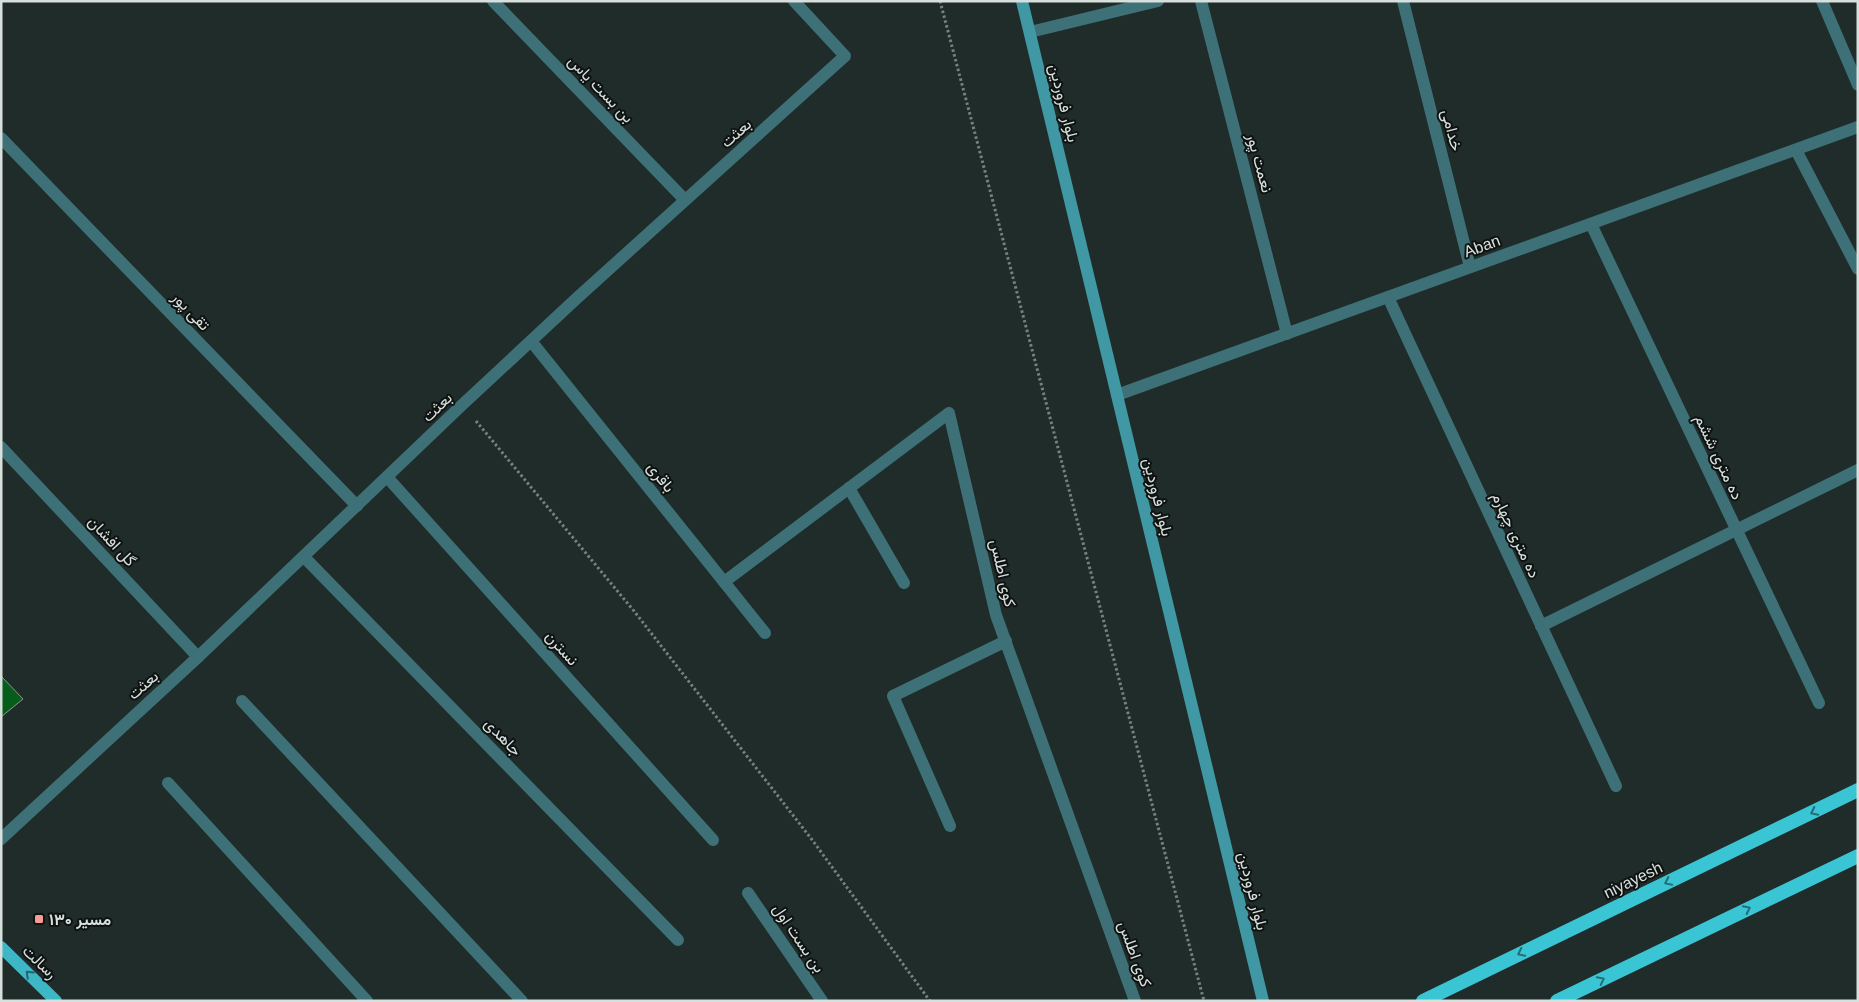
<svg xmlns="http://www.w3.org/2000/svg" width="1859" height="1002" viewBox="0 0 1859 1002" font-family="Arial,Vazirmatn,sans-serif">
	<rect width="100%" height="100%" fill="#1f2c29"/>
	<polygon fill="#065d1b" stroke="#8c978c" points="1,676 23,699 1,717"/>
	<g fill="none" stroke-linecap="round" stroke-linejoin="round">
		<g stroke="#77817e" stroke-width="3" stroke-dasharray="2.5 2.5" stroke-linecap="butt">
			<polyline points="940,1 1204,1001"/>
			<polyline points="476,421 634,611 813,841 930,1001"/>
		</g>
		<g stroke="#3d7077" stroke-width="12">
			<polyline points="493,1 685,200"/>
			<polyline points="1201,1 1287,334"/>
			<polyline points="1403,1 1470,267"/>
			<polyline points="1822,1 1858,85"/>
			<polyline points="1030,32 1158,1"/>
			<polyline points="1,138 357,506"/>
			<polyline points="1796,150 1858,269"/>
			<polyline points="1591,224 1819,703"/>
			<polyline points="1388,297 1616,786"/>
			<polyline points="531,341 765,633"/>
			<polyline points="1,447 198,657"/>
			<polyline points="387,477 713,840"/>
			<polyline points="849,488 904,583"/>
			<polyline points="304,557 678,940"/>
			<polyline points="724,582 949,413 996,615 1135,1001"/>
			<polyline points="1541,626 1858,470"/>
			<polyline points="242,701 522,1001"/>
			<polyline points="168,783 367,1001"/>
			<polyline points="950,826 893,696 1006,641"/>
			<polyline points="1,839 198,657 462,405 577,298 845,56 794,1"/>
			<polyline points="748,893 822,1001"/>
		</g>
		<polyline stroke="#3d7077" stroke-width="12" points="1117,395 1858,127"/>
		<polyline stroke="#3f98a3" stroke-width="12" points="1022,1 1263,1001"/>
		<polyline stroke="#3db7c5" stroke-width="12" points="1,947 56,1001"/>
		<g stroke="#3ac5d4" stroke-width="14">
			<polyline points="1423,1001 1858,790"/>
			<polyline points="1557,1001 1858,856"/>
		</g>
	</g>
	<defs><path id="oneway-chevron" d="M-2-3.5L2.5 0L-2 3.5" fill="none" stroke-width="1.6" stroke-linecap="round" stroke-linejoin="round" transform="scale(1.25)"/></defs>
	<g stroke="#246c73">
		<use href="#oneway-chevron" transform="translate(1814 812) rotate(154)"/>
		<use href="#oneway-chevron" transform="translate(1668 882) rotate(154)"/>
		<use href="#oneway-chevron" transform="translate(1747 909) rotate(-26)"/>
		<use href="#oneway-chevron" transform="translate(1521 953) rotate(154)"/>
		<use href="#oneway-chevron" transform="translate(1601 980) rotate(-26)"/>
	</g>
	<use stroke="#26656c" href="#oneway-chevron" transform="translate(29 974) rotate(-136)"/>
	<rect fill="#f59c95" stroke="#0e1312" stroke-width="2" x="34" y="914" width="10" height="10" rx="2.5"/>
	<g text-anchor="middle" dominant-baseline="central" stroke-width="4" stroke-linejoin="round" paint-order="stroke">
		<g font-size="16" fill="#d8e0dd" stroke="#0e1312">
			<text transform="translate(601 89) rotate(46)">بن بست یاس</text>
			<text transform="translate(1064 103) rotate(76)">بلوار فروردین</text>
			<text transform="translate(1452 130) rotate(76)">خدامی</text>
			<text transform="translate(736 133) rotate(-42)">بعثت</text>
			<text transform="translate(1260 163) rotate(75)">نعمت پور</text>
			<text transform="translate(1482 246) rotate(-20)">Aban</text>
			<text transform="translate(191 311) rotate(46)">تقی پور</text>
			<text transform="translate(437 407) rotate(-44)">بعثت</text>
			<text transform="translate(1719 457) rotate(65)">ده متری ششم</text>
			<text transform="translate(661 477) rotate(51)">باقری</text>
			<text transform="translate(1158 497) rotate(76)">بلوار فروردین</text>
			<text transform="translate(1516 535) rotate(65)">ده متری چهارم</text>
			<text transform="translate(112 541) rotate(47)">گل افشان</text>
			<text transform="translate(1003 573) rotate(77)">کوی اطلس</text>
			<text transform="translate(562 648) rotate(48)">نسترن</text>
			<text transform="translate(143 685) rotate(-42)">بعثت</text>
			<text transform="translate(503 737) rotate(46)">جاهدی</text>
			<text transform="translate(1633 880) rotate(-26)">niyayesh</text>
			<text transform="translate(1253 891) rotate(76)">بلوار فروردین</text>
			<text transform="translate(799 938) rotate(56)">بن بست اول</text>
			<text transform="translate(1135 954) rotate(70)">کوی اطلس</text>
			<text transform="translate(40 962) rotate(44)">رسالت</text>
		</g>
		<g font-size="16" font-weight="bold" fill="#d8e0dd" stroke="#0e1312" text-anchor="start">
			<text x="49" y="919">مسیر ۱۳۰</text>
		</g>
	</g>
	<rect width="1859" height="1002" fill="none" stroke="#d8e0dd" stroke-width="5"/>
</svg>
